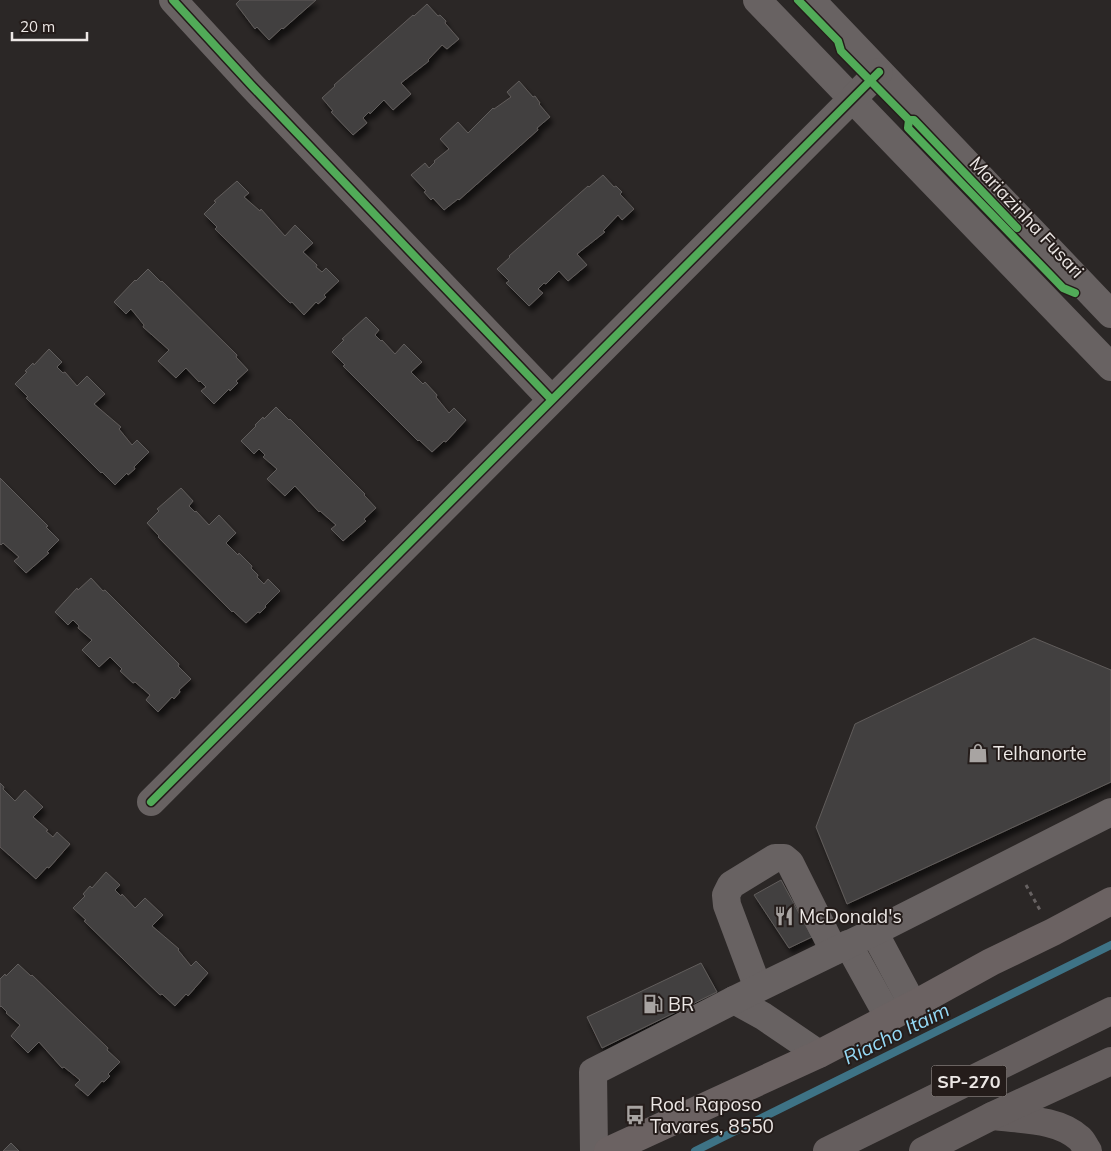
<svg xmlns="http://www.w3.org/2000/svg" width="1111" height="1151" viewBox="0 0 1111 1151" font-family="Mulish,sans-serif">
	<defs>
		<filter id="shadow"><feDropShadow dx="3" dy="5.5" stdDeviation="2.5" flood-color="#0009"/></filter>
	</defs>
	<rect width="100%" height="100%" fill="#2b2726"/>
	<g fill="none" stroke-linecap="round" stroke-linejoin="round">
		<polyline stroke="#3e7386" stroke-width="8" points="695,1151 1111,945"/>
	</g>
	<g fill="#43403f" stroke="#615d5c" filter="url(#shadow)">
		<polygon points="240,0 316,0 283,29 282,28 269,40 257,27 255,29 236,4"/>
		<polygon points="427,4 438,16 440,15 446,21 445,23 459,39 447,49 442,45 428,60 429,61 401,83 411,94 393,110 384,100 370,114 369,112 363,118 367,123 353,135 331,112 333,111 322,98 335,86 334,85 413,15 414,16"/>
		<polygon points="519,81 533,97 535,96 540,103 539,104 550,117 537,128 538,130 459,200 458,199 444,210 433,198 431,200 424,192 426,191 411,175 425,163 429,168 435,162 434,161 449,149 440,139 458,122 468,133 493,108 494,109 511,97 507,92"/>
		<polygon points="603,175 614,187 616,186 622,192 620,194 634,209 622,220 618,215 603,231 605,232 577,254 587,265 568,281 559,271 546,284 544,283 538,289 543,293 529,306 506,283 509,281 497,269 510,257 509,256 588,186 589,187"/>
		<polygon points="237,181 249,193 244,197 260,211 261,209 285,236 295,225 313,243 303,252 317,265 316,267 322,272 326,268 339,281 324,295 326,297 318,304 316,302 304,315 292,302 290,303 215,229 217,227 204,214 216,202 214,201"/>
		<polygon points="148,269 161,282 162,281 237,355 236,357 248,370 236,381 238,383 230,391 229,389 214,404 201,391 206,387 200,381 199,382 186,368 176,378 158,361 169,350 143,327 144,325 131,309 126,314 114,302 135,280 136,281"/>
		<polygon points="366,317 379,330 375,335 381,341 382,340 395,354 404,344 422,362 411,372 423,384 425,382 437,395 436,397 449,413 454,408 466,420 446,442 444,441 432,452 419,440 418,441 343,366 345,365 332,352 344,340 342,339"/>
		<polygon points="49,349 62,362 57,367 63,373 65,372 77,386 87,376 105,394 94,404 121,427 119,429 132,445 137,440 149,452 134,467 135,469 128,475 127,473 115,485 102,472 101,473 26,398 28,397 15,384 27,372 25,371 33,363 34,365"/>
		<polygon points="276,407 289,420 290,419 365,494 364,495 376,508 364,519 366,521 343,541 331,529 336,525 320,511 319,512 295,486 285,496 267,479 277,469 263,457 265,455 259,449 254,454 241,441 256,426 255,425 263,417 264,419"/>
		<polygon points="0,478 48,526 46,527 59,540 47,552 49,553 26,573 14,561 19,557 3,543 1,545 0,544"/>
		<polygon points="181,488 193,501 189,506 195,512 196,511 209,525 219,515 236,533 226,543 238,555 239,553 252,566 251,568 258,575 257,577 264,584 268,579 280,591 265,606 266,607 260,613 258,612 246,623 233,611 232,612 158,537 159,536 147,523 159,511 157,509"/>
		<polygon points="91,578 103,591 105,590 179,664 178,666 191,679 179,690 180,692 174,699 172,697 158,712 146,700 150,695 135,682 133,683 120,671 122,669 110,657 99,667 82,650 92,640 78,628 79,626 73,620 68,625 55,612 77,588 78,590"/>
		<polygon points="1034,638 1111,670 1111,782 847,904 816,827 855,724"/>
		<polygon points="0,783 4,787 3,789 15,801 25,790 43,807 33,817 48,830 46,831 53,837 57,832 70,844 49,868 47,867 36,879 0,847"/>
		<polygon points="106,872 120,885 115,890 121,896 122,894 135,908 145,898 163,915 152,926 179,949 178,950 191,966 196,961 208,973 188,996 186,994 175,1006 162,994 160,995 84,921 86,920 73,908 85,896 83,894 90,886 92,888"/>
		<polygon points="781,880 812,937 789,948 754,895"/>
		<polygon points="701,963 717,992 602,1048 587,1017"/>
		<polygon points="18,964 31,976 32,975 108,1048 107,1050 120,1062 108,1074 110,1076 104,1082 102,1081 88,1096 75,1085 80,1080 64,1067 62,1068 39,1042 28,1053 11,1036 20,1025 6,1013 7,1012 1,1006 0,1007 0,979 5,974 6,976"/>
		<polygon points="11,1143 19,1151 3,1151"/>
	</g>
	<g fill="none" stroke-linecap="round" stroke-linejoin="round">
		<polyline stroke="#676262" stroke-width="3" stroke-dasharray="4 4" stroke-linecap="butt" points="1026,885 1040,910"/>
		<g stroke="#686262" stroke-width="28">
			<polyline points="173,0 253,87 551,399"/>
			<polyline points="757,0 1111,367"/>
			<polyline points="811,0 1111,314"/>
			<polyline points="151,802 879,72"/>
			<polyline points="874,932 913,1005"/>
			<polyline points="848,944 889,1018"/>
			<polyline points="758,988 727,905 726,895 731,885 775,858 784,858 790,863 834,951"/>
			<polyline points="734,1000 763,1016 819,1054"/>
			<polyline points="594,1151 593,1072 734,1000 874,932 1111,812"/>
		</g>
		<polyline stroke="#6b6262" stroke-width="28" points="608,1151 819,1054 913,1005 991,962 1053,932 1111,901"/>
		<g stroke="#655e5e" stroke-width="28">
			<path d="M992,1116c28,4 65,2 87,22 4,3 6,9 9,13"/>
			<polyline points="827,1151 1111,1011"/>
			<polyline points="923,1151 992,1116 1111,1061"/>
		</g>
		<defs>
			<g id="cycleway">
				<polyline points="173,0 253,87 551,399"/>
				<polyline points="798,0 838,41 841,51 909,120"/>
				<polyline points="909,120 908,128 1063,288 1075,293"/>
				<polyline points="909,120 914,120 1017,228"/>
				<polyline points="151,802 879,72"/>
			</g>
		</defs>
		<use href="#cycleway" stroke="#241c1a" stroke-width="11"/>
		<use href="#cycleway" stroke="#51ab58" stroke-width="8"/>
	</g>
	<defs>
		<symbol id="shop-bare" viewBox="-9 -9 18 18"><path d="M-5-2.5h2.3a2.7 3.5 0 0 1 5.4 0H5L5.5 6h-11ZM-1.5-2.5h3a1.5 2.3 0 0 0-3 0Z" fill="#a8a4a2" stroke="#241c1a" stroke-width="2.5" paint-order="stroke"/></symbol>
		<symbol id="restaurant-bare" viewBox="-9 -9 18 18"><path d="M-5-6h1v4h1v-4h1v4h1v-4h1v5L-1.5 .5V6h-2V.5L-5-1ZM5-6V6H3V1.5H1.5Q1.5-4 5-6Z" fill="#a8a4a2" stroke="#241c1a" stroke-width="2.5" paint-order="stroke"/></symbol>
		<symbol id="fuel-bare" viewBox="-9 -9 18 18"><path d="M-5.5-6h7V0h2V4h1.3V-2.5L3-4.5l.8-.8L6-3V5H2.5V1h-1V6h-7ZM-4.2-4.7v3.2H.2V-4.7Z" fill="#a8a4a2" stroke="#241c1a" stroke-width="2.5" paint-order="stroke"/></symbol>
		<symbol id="bus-bare" viewBox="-9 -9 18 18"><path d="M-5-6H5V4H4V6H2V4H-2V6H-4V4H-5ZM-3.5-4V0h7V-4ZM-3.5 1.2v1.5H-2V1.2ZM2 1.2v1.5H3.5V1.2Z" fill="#a8a4a2" stroke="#241c1a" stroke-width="2.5" paint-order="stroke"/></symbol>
	</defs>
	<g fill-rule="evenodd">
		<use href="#shop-bare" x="964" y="739" width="28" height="28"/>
		<use href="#restaurant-bare" x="770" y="902" width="28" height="28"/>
		<use href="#fuel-bare" x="639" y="990" width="28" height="28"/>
		<use href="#bus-bare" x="621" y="1101" width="28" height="28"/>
	</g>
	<g text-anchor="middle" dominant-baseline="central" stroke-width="4" stroke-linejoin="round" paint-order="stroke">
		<rect fill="#241c1a" stroke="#b0aaa8" stroke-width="1" x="931.5" y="1065.5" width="75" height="31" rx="4"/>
		<g font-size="18" font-weight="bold" fill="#ece7e5">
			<text x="969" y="1081">SP-270</text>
		</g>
		<g font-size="19" fill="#ece7e5" stroke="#241c1a">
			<text transform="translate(1027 217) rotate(47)">Mariazinha Fusari</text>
		</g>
		<g font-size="19" fill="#ece7e5" stroke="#241c1a" text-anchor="start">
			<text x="993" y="753">Telhanorte</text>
			<text x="799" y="916">McDonald's</text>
			<text x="668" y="1004">BR</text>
			<text x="650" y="1104">Rod. Raposo<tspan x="650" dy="22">Tavares, 8550</tspan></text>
		</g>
		<g font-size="20" font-style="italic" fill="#95daf7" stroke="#241c1a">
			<text transform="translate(896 1033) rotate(-26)">Riacho Itaim</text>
		</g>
	</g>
	<path d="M12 32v8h75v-8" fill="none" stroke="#ece7e5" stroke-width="2.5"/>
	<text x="20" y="32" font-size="15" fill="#ece7e5" stroke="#241c1a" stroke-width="4" paint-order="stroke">20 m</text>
</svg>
